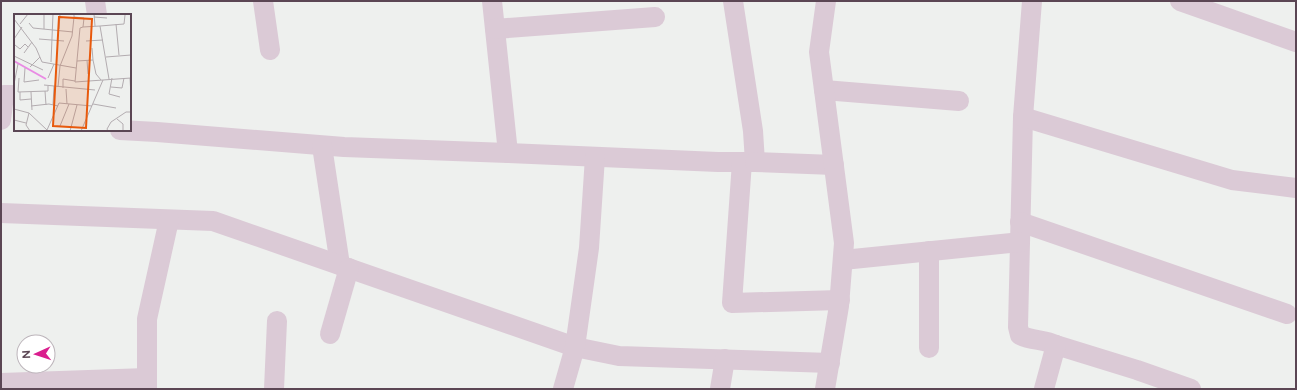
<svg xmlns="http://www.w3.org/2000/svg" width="1297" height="390" viewBox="0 0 1297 390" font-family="Figtree,sans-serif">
	<rect width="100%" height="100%" fill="#eef0ee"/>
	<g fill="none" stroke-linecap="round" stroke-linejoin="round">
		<g stroke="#dbcad6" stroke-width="20">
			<polyline points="95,1 97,15"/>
			<polyline points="263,1 270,50"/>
			<polyline points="492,1 508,153"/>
			<path d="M1032,1l-9,116 -5,210 2,8c12,6 24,4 36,10l81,25 54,19"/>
			<polyline points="1180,1 1296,42"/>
			<polyline points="495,29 655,17"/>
			<polyline points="824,90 959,101"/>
			<polyline points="1023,117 1232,180 1296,188"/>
			<polyline points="1,120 4,95 15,95"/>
			<polyline points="120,130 157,132 344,147 508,153 718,162 755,162 753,131 733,1"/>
			<polyline points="322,146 340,265"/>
			<polyline points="742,162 732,303 840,300"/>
			<polyline points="755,162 834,165"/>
			<polyline points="1,213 213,221 575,347 619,356 830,363"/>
			<polyline points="1020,222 1287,314"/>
			<polyline points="843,260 1020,242"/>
			<polyline points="330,334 349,268"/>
			<polyline points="929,348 929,251"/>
			<polyline points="1,383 147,378"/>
			<polyline points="147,389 147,319 169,220"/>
			<polyline points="274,389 277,321"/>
			<polyline points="563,389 575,347 589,248 595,157"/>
			<polyline points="720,389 725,359"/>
			<polyline points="825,389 839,306 844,243 819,52 826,1"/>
			<polyline points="1044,389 1056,345"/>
		</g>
	</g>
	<g transform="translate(14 14)">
		<rect width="117" height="117" fill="#eef0ee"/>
		<path fill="none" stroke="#e98be4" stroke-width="2" d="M0,47l32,18"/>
		<path fill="none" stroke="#b3acb0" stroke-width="1" d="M60,0v3l10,1 -1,9 17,-1 9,53M80,0l1,12M80,3l13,1M0,5l22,29 6,14 34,6M15,9l4,5 40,4M6,10l8,-10M102,10l3,31M86,12l24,-2 1,-9M69,13l-3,1 -5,54 28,-2M30,15v-15M45,15l1,-15M0,25l8,-12M25,25l25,2M72,27l17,-1M1,31l5,4 5,-5 3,3M10,39l8,-11M0,42l29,14M92,43l25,-2M73,46l1,14M79,46l3,14 5,6M63,47l16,-1 -1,-12M37,48l2,-48M16,53l10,-10M11,54l-1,14 15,-2M5,64l-1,14 30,-1v-5M34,64l6,-14M98,64l-3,16 11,3M116,64l1,18M0,70l4,-20M30,71l51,5M44,73l2,-21 12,-30 2,-19M97,73l11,1 2,-10M49,74v-9l12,2M52,75l1,15M31,77l1,14M6,78v8l11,-1M17,78l1,18M79,90l23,4M39,91l1,-19M17,92l18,-2 9,2M0,95l15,4 -3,12 4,6M15,99l18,17M103,105l6,5v7M0,106l12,3M46,112l9,-22M33,116l12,-27 33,3M56,117l7,-26M67,117l22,-51 28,-2M94,117l-1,-2 4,-7 15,-10h5"/>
		<path fill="#e8590c" fill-opacity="0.15" stroke="#e8590c" stroke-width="2" d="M45,3l33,2 -6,109 -33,-2z"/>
		<rect width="117" height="117" fill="none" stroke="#5b4654" stroke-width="2"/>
	</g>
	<rect width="1297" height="390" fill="none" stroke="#5b4654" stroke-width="4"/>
	<g transform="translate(36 354) rotate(267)"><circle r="19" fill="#ffffff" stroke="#bdb5bb"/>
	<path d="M0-3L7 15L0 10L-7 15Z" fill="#da1e8e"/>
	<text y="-6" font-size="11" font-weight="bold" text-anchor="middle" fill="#5b4654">N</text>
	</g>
</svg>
